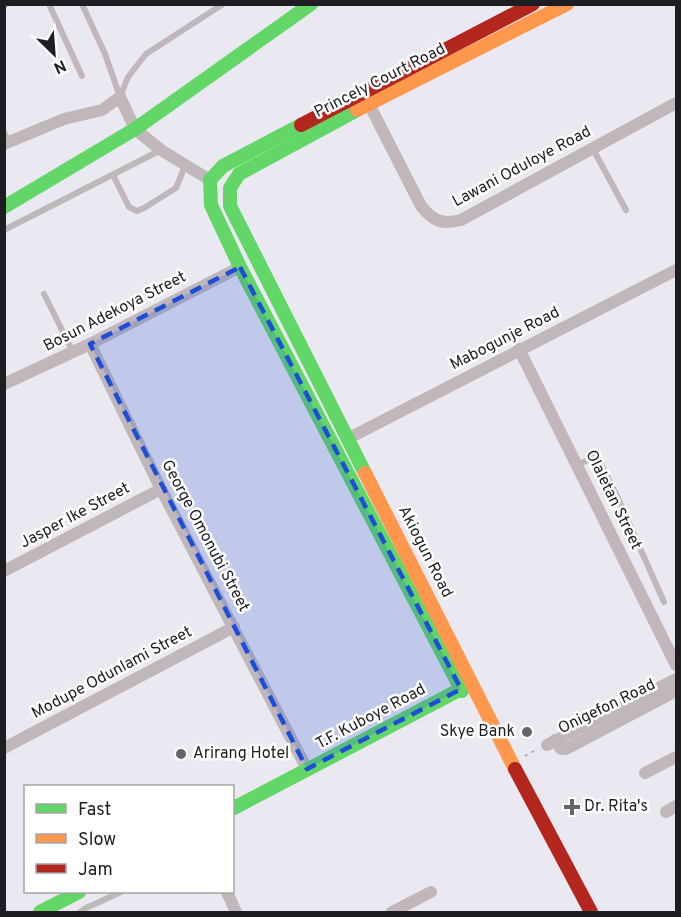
<svg xmlns="http://www.w3.org/2000/svg" width="681" height="917" viewBox="0 0 681 917" font-family="Overpass,sans-serif">
	<rect width="100%" height="100%" fill="#eae8f1"/>
	<g fill="none" stroke-linecap="round" stroke-linejoin="round">
		<polyline stroke="#b5adb1" stroke-width="2" stroke-dasharray="3 4.5" stroke-linecap="butt" points="525,756 536,750"/>
		<g stroke="#c1b7ba" stroke-width="6">
			<polyline points="49,4 82,76"/>
			<polyline points="82,4 105,54 120,97"/>
			<polyline points="4,5 7,4"/>
			<polyline points="120,97 128,77 146,54 223,4"/>
			<polyline points="4,132 9,142"/>
			<polyline points="593,149 626,210"/>
			<polyline points="113,175 129,207 137,211 144,208 176,188 185,166"/>
			<polyline points="4,230 161,150"/>
			<polyline points="44,294 73,352"/>
			<polyline points="577,465 597,456 617,496 664,602"/>
			<polyline points="80,912 86,908 121,892"/>
		</g>
		<g stroke="#c1b7ba" stroke-width="12">
			<path d="M369,104l52,102c12,15 21,19 40,14l215,-117"/>
			<polyline points="4,144 64,119 102,110 120,97 135,129 161,150 210,180"/>
			<polyline points="90,344 161,489 307,769"/>
			<polyline points="519,349 676,665"/>
			<polyline points="4,384 90,344 240,267"/>
			<polyline points="349,438 676,270"/>
			<polyline points="4,571 161,489"/>
			<polyline points="555,740 561,749 566,749 676,691"/>
			<polyline points="547,745 676,679"/>
			<polyline points="4,748 234,627"/>
			<polyline points="645,773 676,757"/>
			<polyline points="666,812 676,806"/>
			<polyline points="227,892 236,912"/>
			<polyline points="392,912 431,892"/>
		</g>
		<g stroke="#63d668" stroke-width="14">
			<polyline points="357,110 239,174 230,188 230,206 365,473"/>
			<polyline points="301,125 223,166 210,180 211,205 240,267 462,691"/>
			<polyline points="4,207 135,129 311,4"/>
			<polyline points="232,809 461,689"/>
			<polyline points="40,912 79,892"/>
		</g>
		<g stroke="#ff974d" stroke-width="14">
			<polyline points="357,110 567,4"/>
			<polyline points="365,473 515,769"/>
		</g>
		<g stroke="#b3261e" stroke-width="14">
			<polyline points="301,125 533,4"/>
			<polyline points="515,769 591,912"/>
		</g>
	</g>
	<path fill="#1d4ed8" fill-opacity="0.2" stroke="#1d4ed8" stroke-width="4.5" stroke-dasharray="12 8" stroke-linejoin="round" d="M240,267l221,422 -154,80 -217,-425z"/>
	<g fill="#65646b" stroke="#fff" stroke-width="2">
		<circle cx="527" cy="732" r="6"/>
		<circle cx="181" cy="754" r="6"/>
		<path d="M569 798h6v6h6v6h-6v6h-6v-6h-6v-6h6z"/>
	</g>
	<g text-anchor="middle" dominant-baseline="central" stroke-width="5" stroke-linejoin="round" paint-order="stroke">
		<g font-size="16" fill="#1e1d23" stroke="#fff">
			<text transform="translate(380 81) rotate(-27)">Princely Court Road</text>
			<text transform="translate(522 167) rotate(-28)">Lawani Oduloye Road</text>
			<text transform="translate(115 312) rotate(-27)">Bosun Adekoya Street</text>
			<text transform="translate(505 339) rotate(-27)">Mabogunje Road</text>
			<text transform="translate(613 500) rotate(64)">Olaletan Street</text>
			<text transform="translate(75 516) rotate(-28)">Jasper Ike Street</text>
			<text transform="translate(205 536) rotate(62)">George Omonubi Street</text>
			<text transform="translate(425 552) rotate(63)">Akiogun Road</text>
			<text transform="translate(112 673) rotate(-28)">Modupe Odunlami Street</text>
			<text transform="translate(607 707) rotate(-26)">Onigefon Road</text>
			<text transform="translate(371 717) rotate(-28)">T.F. Kuboye Road</text>
		</g>
		<g font-size="16" fill="#1e1d23" stroke="#fff" text-anchor="start">
			<text x="515" y="732" text-anchor="end">Skye Bank</text>
			<text x="193" y="754">Arirang Hotel</text>
			<text x="584" y="807">Dr. Rita's</text>
		</g>
	</g>
	<rect width="681" height="917" fill="none" stroke="#1e1d23" stroke-width="12"/>
	<rect x="24" y="785" width="210" height="108" fill="#ffffff" stroke="#a5a5a7" stroke-width="1.5"/>
	<rect x="36" y="804" width="30" height="9" fill="#63d668" stroke="#a5a5a7" stroke-width="1.5"/>
	<text x="78" y="815" font-size="18" fill="#1e1d23">Fast</text>
	<rect x="36" y="834" width="30" height="9" fill="#ff974d" stroke="#a5a5a7" stroke-width="1.5"/>
	<text x="78" y="845" font-size="18" fill="#1e1d23">Slow</text>
	<rect x="36" y="864" width="30" height="9" fill="#b3261e" stroke="#a5a5a7" stroke-width="1.5"/>
	<text x="78" y="875" font-size="18" fill="#1e1d23">Jam</text>
	<g transform="translate(54 54) rotate(155)" stroke="#ffffff" stroke-width="4.5" paint-order="stroke">
	<path d="M0-4.5L10 22L0 15L-10 22Z" fill="#1e1d23"/>
	<text y="-9" font-size="16" font-weight="bold" text-anchor="middle" fill="#1e1d23">N</text>
	</g>
</svg>
